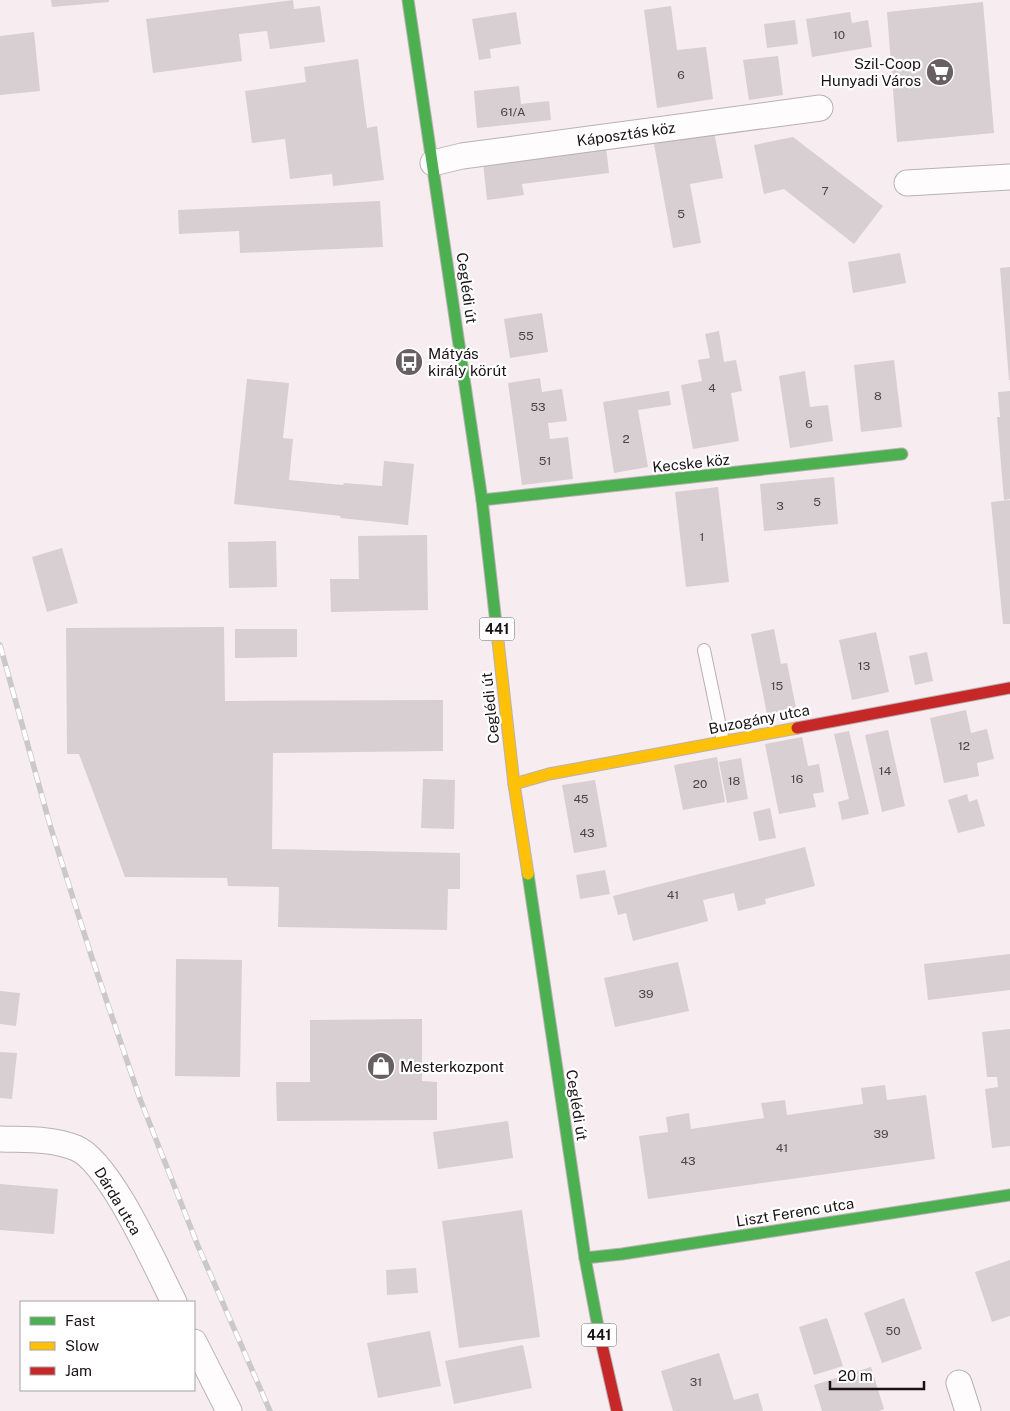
<svg xmlns="http://www.w3.org/2000/svg" width="1010" height="1411" viewBox="0 0 1010 1411" font-family="'Public Sans',sans-serif">
	<rect width="100%" height="100%" fill="#f7ecf0"/>
	<g fill="#d8cfd3">
		<polygon points="51,0 109,0 109,2 52,7"/>
		<polygon points="293,0 294,9 320,6 325,42 270,49 267,31 239,34 242,61 153,73 146,19"/>
		<polygon points="983,2 994,133 897,142 887,12"/>
		<polygon points="671,6 677,50 706,47 713,99 657,108 644,10"/>
		<polygon points="516,12 521,44 490,49 491,58 479,60 472,19"/>
		<polygon points="850,12 852,23 868,20 872,47 812,57 806,19"/>
		<polygon points="795,20 798,44 767,48 764,24"/>
		<polygon points="34,32 40,91 0,95 0,36"/>
		<polygon points="778,56 783,95 749,100 743,60"/>
		<polygon points="358,59 367,128 377,126 384,180 333,186 332,174 290,179 285,139 252,143 245,91 306,82 304,67"/>
		<polygon points="519,86 521,104 549,101 551,120 477,128 474,91"/>
		<polygon points="714,132 723,178 690,184 701,243 673,248 654,144"/>
		<polygon points="793,137 883,206 854,244 784,189 764,194 754,145"/>
		<polygon points="606,147 609,173 522,184 524,195 487,200 483,162"/>
		<polygon points="380,201 383,247 240,253 239,231 179,234 178,210"/>
		<polygon points="900,253 906,283 853,293 848,262"/>
		<polygon points="1010,267 1010,380 1009,380 1000,268"/>
		<polygon points="542,313 548,352 510,358 504,319"/>
		<polygon points="719,331 724,362 736,360 742,391 731,393 739,441 693,449 681,385 702,381 698,360 710,358 705,334"/>
		<polygon points="894,360 902,427 861,432 854,365"/>
		<polygon points="805,371 810,407 828,405 833,441 790,448 779,376"/>
		<polygon points="540,378 542,392 562,389 567,421 548,423 550,439 568,437 573,479 522,485 508,383"/>
		<polygon points="247,379 289,383 283,438 293,439 289,480 343,485 344,483 382,486 384,461 414,464 408,525 340,518 341,516 234,504"/>
		<polygon points="669,391 671,405 638,410 648,467 614,473 603,402"/>
		<polygon points="1010,391 1010,499 1004,500 997,417 1000,417 998,392"/>
		<polygon points="834,477 838,524 764,531 760,484"/>
		<polygon points="718,487 729,582 686,587 675,492"/>
		<polygon points="1010,500 1010,624 1003,624 991,502"/>
		<polygon points="427,535 428,610 331,612 330,579 359,579 358,536"/>
		<polygon points="276,541 277,587 229,588 228,542"/>
		<polygon points="62,548 78,603 47,612 32,557"/>
		<polygon points="224,627 225,701 443,700 443,751 273,753 272,849 460,853 460,889 448,889 447,930 278,927 279,887 228,886 227,878 125,877 79,754 67,754 66,628"/>
		<polygon points="235,629 297,629 297,657 235,658"/>
		<polygon points="774,629 781,664 787,663 796,708 767,714 751,634"/>
		<polygon points="876,632 889,692 852,700 839,640"/>
		<polygon points="927,652 933,681 915,685 909,656"/>
		<polygon points="966,710 971,733 987,729 994,759 977,763 979,776 944,783 930,718"/>
		<polygon points="888,730 905,806 882,812 865,735"/>
		<polygon points="849,731 869,814 842,820 838,802 849,799 834,734"/>
		<polygon points="802,737 808,766 819,764 824,792 813,794 816,807 779,814 765,744"/>
		<polygon points="717,757 725,802 683,810 674,765"/>
		<polygon points="741,758 748,799 727,803 719,762"/>
		<polygon points="423,779 455,780 454,829 421,828"/>
		<polygon points="595,780 607,847 574,853 562,785"/>
		<polygon points="967,794 969,802 977,799 985,826 958,833 948,800"/>
		<polygon points="770,808 776,838 759,841 753,812"/>
		<polygon points="805,847 815,886 765,899 766,904 738,911 734,893 703,900 708,921 633,941 626,913 618,915 613,896"/>
		<polygon points="605,870 610,894 580,899 576,875"/>
		<polygon points="1010,954 1010,990 928,1000 924,964"/>
		<polygon points="176,959 242,960 240,1077 175,1076"/>
		<polygon points="678,962 689,1011 615,1027 604,978"/>
		<polygon points="0,991 20,993 16,1026 0,1024"/>
		<polygon points="422,1019 422,1081 437,1082 437,1120 277,1121 276,1082 310,1082 310,1020"/>
		<polygon points="1010,1029 1010,1146 992,1148 985,1089 998,1087 997,1077 987,1077 982,1032"/>
		<polygon points="0,1052 17,1053 12,1099 0,1098"/>
		<polygon points="885,1085 887,1100 926,1095 935,1159 648,1199 639,1136 668,1132 666,1117 689,1113 691,1129 764,1118 761,1103 785,1100 787,1115 863,1104 861,1088"/>
		<polygon points="508,1121 513,1158 438,1169 433,1132"/>
		<polygon points="0,1184 58,1189 54,1234 0,1230"/>
		<polygon points="522,1210 540,1337 459,1348 442,1221"/>
		<polygon points="1010,1260 1010,1316 992,1322 975,1272"/>
		<polygon points="416,1268 418,1293 387,1295 386,1270"/>
		<polygon points="904,1298 922,1349 882,1363 864,1313"/>
		<polygon points="827,1318 843,1366 814,1375 799,1327"/>
		<polygon points="430,1331 441,1386 378,1398 367,1343"/>
		<polygon points="523,1345 532,1388 454,1404 445,1361"/>
		<polygon points="719,1353 734,1400 758,1393 763,1411 673,1411 661,1371"/>
		<polygon points="871,1367 884,1409 879,1411 822,1411 814,1385"/>
	</g>
	<g fill="none" stroke-linecap="round" stroke-linejoin="round">
		<defs>
			<polyline id="lane" points="704,650 723,741"/>
			<g id="street">
				<polyline points="433,163 462,156 820,108"/>
				<polyline points="907,183 1010,177"/>
				<path d="M0,1139c25,1 52,-1 76,9 34,14 80,119 98,154"/>
				<polyline points="194,1342 229,1411"/>
				<polyline points="959,1383 968,1411"/>
			</g>
			<g id="fast">
				<polyline points="408,0 482,500 497,632"/>
				<polyline points="482,500 902,454"/>
				<polyline points="528,874 585,1258 599,1332"/>
				<polyline points="585,1258 622,1254 1010,1195"/>
			</g>
			<g id="slow">
				<polyline points="497,632 514,784 528,874"/>
				<polyline points="514,784 549,774 797,728"/>
			</g>
			<g id="jam">
				<polyline points="797,728 1010,688"/>
				<polyline points="599,1332 617,1411"/>
			</g>
		</defs>
		<use href="#lane" stroke="#b9b1b4" stroke-width="14"/>
		<use href="#street" stroke="#b9b1b4" stroke-width="27"/>
		<use href="#fast" stroke="#b9b1b4" stroke-width="13"/>
		<use href="#slow" stroke="#b9b1b4" stroke-width="13"/>
		<use href="#jam" stroke="#b9b1b4" stroke-width="13"/>
		<use href="#lane" stroke="#fefcfd" stroke-width="12"/>
		<use href="#street" stroke="#fefcfd" stroke-width="25"/>
		<use href="#fast" stroke="#4caf50" stroke-width="11"/>
		<use href="#slow" stroke="#ffc107" stroke-width="11"/>
		<use href="#jam" stroke="#c62828" stroke-width="11"/>
		<defs>
			<polyline id="rail" points="0,645 50,825 91,955 140,1099 198,1246 270,1411"/>
		</defs>
		<use href="#rail" stroke="#cbc8c9" stroke-width="5.5"/>
		<use href="#rail" stroke="#fff" stroke-width="4" stroke-dasharray="11" stroke-linecap="butt"/>
	</g>
	<defs>
		<symbol id="supermarket-disc" viewBox="-11 -11 22 22"><circle r="9.5" fill="#675f62" stroke="#fff"/><path d="M-6-5.5h2.5l.6 2H6L4.5 2H-2.5L-4.4-4H-6ZM-1.5 3.2a1.3 1.3 0 1 0 .1 0ZM3 3.2a1.3 1.3 0 1 0 .1 0Z" fill="#fff"/></symbol>
		<symbol id="bus-disc" viewBox="-11 -11 22 22"><circle r="9.5" fill="#675f62" stroke="#fff"/><path d="M-5-6H5V4H4V6H2V4H-2V6H-4V4H-5ZM-3.5-4V0h7V-4ZM-3.5 1.2v1.5H-2V1.2ZM2 1.2v1.5H3.5V1.2Z" fill="#fff"/></symbol>
		<symbol id="shop-disc" viewBox="-11 -11 22 22"><circle r="9.5" fill="#675f62" stroke="#fff"/><path d="M-5-2.5h2.3a2.7 3.5 0 0 1 5.4 0H5L5.5 6h-11ZM-1.5-2.5h3a1.5 2.3 0 0 0-3 0Z" fill="#fff"/></symbol>
	</defs>
	<g fill-rule="evenodd">
		<use href="#supermarket-disc" x="924" y="56" width="32" height="32"/>
		<use href="#bus-disc" x="393" y="346" width="32" height="32"/>
		<use href="#shop-disc" x="365" y="1050" width="32" height="32"/>
	</g>
	<g text-anchor="middle" dominant-baseline="central" stroke-width="4.5" stroke-linejoin="round" paint-order="stroke">
		<g font-size="12" fill="#4a4245">
			<text x="839" y="35">10</text>
			<text x="681" y="75">6</text>
			<text x="513" y="112">61/A</text>
			<text x="825" y="191">7</text>
			<text x="681" y="214">5</text>
			<text x="526" y="336">55</text>
			<text x="712" y="388">4</text>
			<text x="878" y="396">8</text>
			<text x="538" y="407">53</text>
			<text x="809" y="424">6</text>
			<text x="626" y="439">2</text>
			<text x="545" y="461">51</text>
			<text x="817" y="502">5</text>
			<text x="780" y="506">3</text>
			<text x="702" y="537">1</text>
			<text x="864" y="666">13</text>
			<text x="777" y="686">15</text>
			<text x="964" y="746">12</text>
			<text x="885" y="771">14</text>
			<text x="797" y="779">16</text>
			<text x="734" y="781">18</text>
			<text x="700" y="784">20</text>
			<text x="581" y="799">45</text>
			<text x="587" y="833">43</text>
			<text x="673" y="895">41</text>
			<text x="646" y="994">39</text>
			<text x="881" y="1134">39</text>
			<text x="782" y="1148">41</text>
			<text x="688" y="1161">43</text>
			<text x="893" y="1331">50</text>
			<text x="696" y="1382">31</text>
		</g>
		<g fill="#fff" stroke="#5f5a5c" stroke-width="1">
			<rect x="479.5" y="617.5" width="35" height="23" rx="4"/>
			<rect x="581.5" y="1323.5" width="35" height="23" rx="4"/>
		</g>
		<g font-size="14" font-weight="bold" fill="#1a1316">
			<text x="497" y="629">441</text>
			<text x="599" y="1335">441</text>
		</g>
		<g font-size="15" fill="#1a1316" stroke="#fff" text-anchor="start">
			<text x="921" y="63" text-anchor="end">Szil-Coop<tspan x="921" dy="17">Hunyadi Város</tspan></text>
			<text x="428" y="353">Mátyás<tspan x="428" dy="17">király körút</tspan></text>
			<text x="400" y="1066">Mesterkozpont</text>
		</g>
		<g font-size="15" fill="#1a1316" stroke="#fff">
			<text transform="translate(626 134) rotate(-8)">Káposztás köz</text>
			<text transform="translate(467 288) rotate(82)">Ceglédi út</text>
			<text transform="translate(691 463) rotate(-6)">Kecske köz</text>
			<text transform="translate(490 708) rotate(-96)">Ceglédi út</text>
			<text transform="translate(759 719) rotate(-11)">Buzogány utca</text>
			<text transform="translate(577 1105) rotate(81)">Ceglédi út</text>
			<text transform="translate(118 1201) rotate(59)">Dárda utca</text>
			<text transform="translate(795 1212) rotate(-9)">Liszt Ferenc utca</text>
		</g>
	</g>
	<rect x="20" y="1301" width="175" height="90" fill="#ffffff" stroke="#a3a1a2"/>
	<rect x="30" y="1317" width="25" height="8" fill="#4caf50" stroke="#a3a1a2"/>
	<text x="65" y="1326" font-size="15" fill="#1a1316">Fast</text>
	<rect x="30" y="1342" width="25" height="8" fill="#ffc107" stroke="#a3a1a2"/>
	<text x="65" y="1351" font-size="15" fill="#1a1316">Slow</text>
	<rect x="30" y="1367" width="25" height="8" fill="#c62828" stroke="#a3a1a2"/>
	<text x="65" y="1376" font-size="15" fill="#1a1316">Jam</text>
	<path d="M830 1381v8h94v-8" fill="none" stroke="#1a1316" stroke-width="2.5"/>
	<text x="838" y="1381" font-size="15" fill="#1a1316" stroke="#ffffff" stroke-width="4" paint-order="stroke">20 m</text>
</svg>
